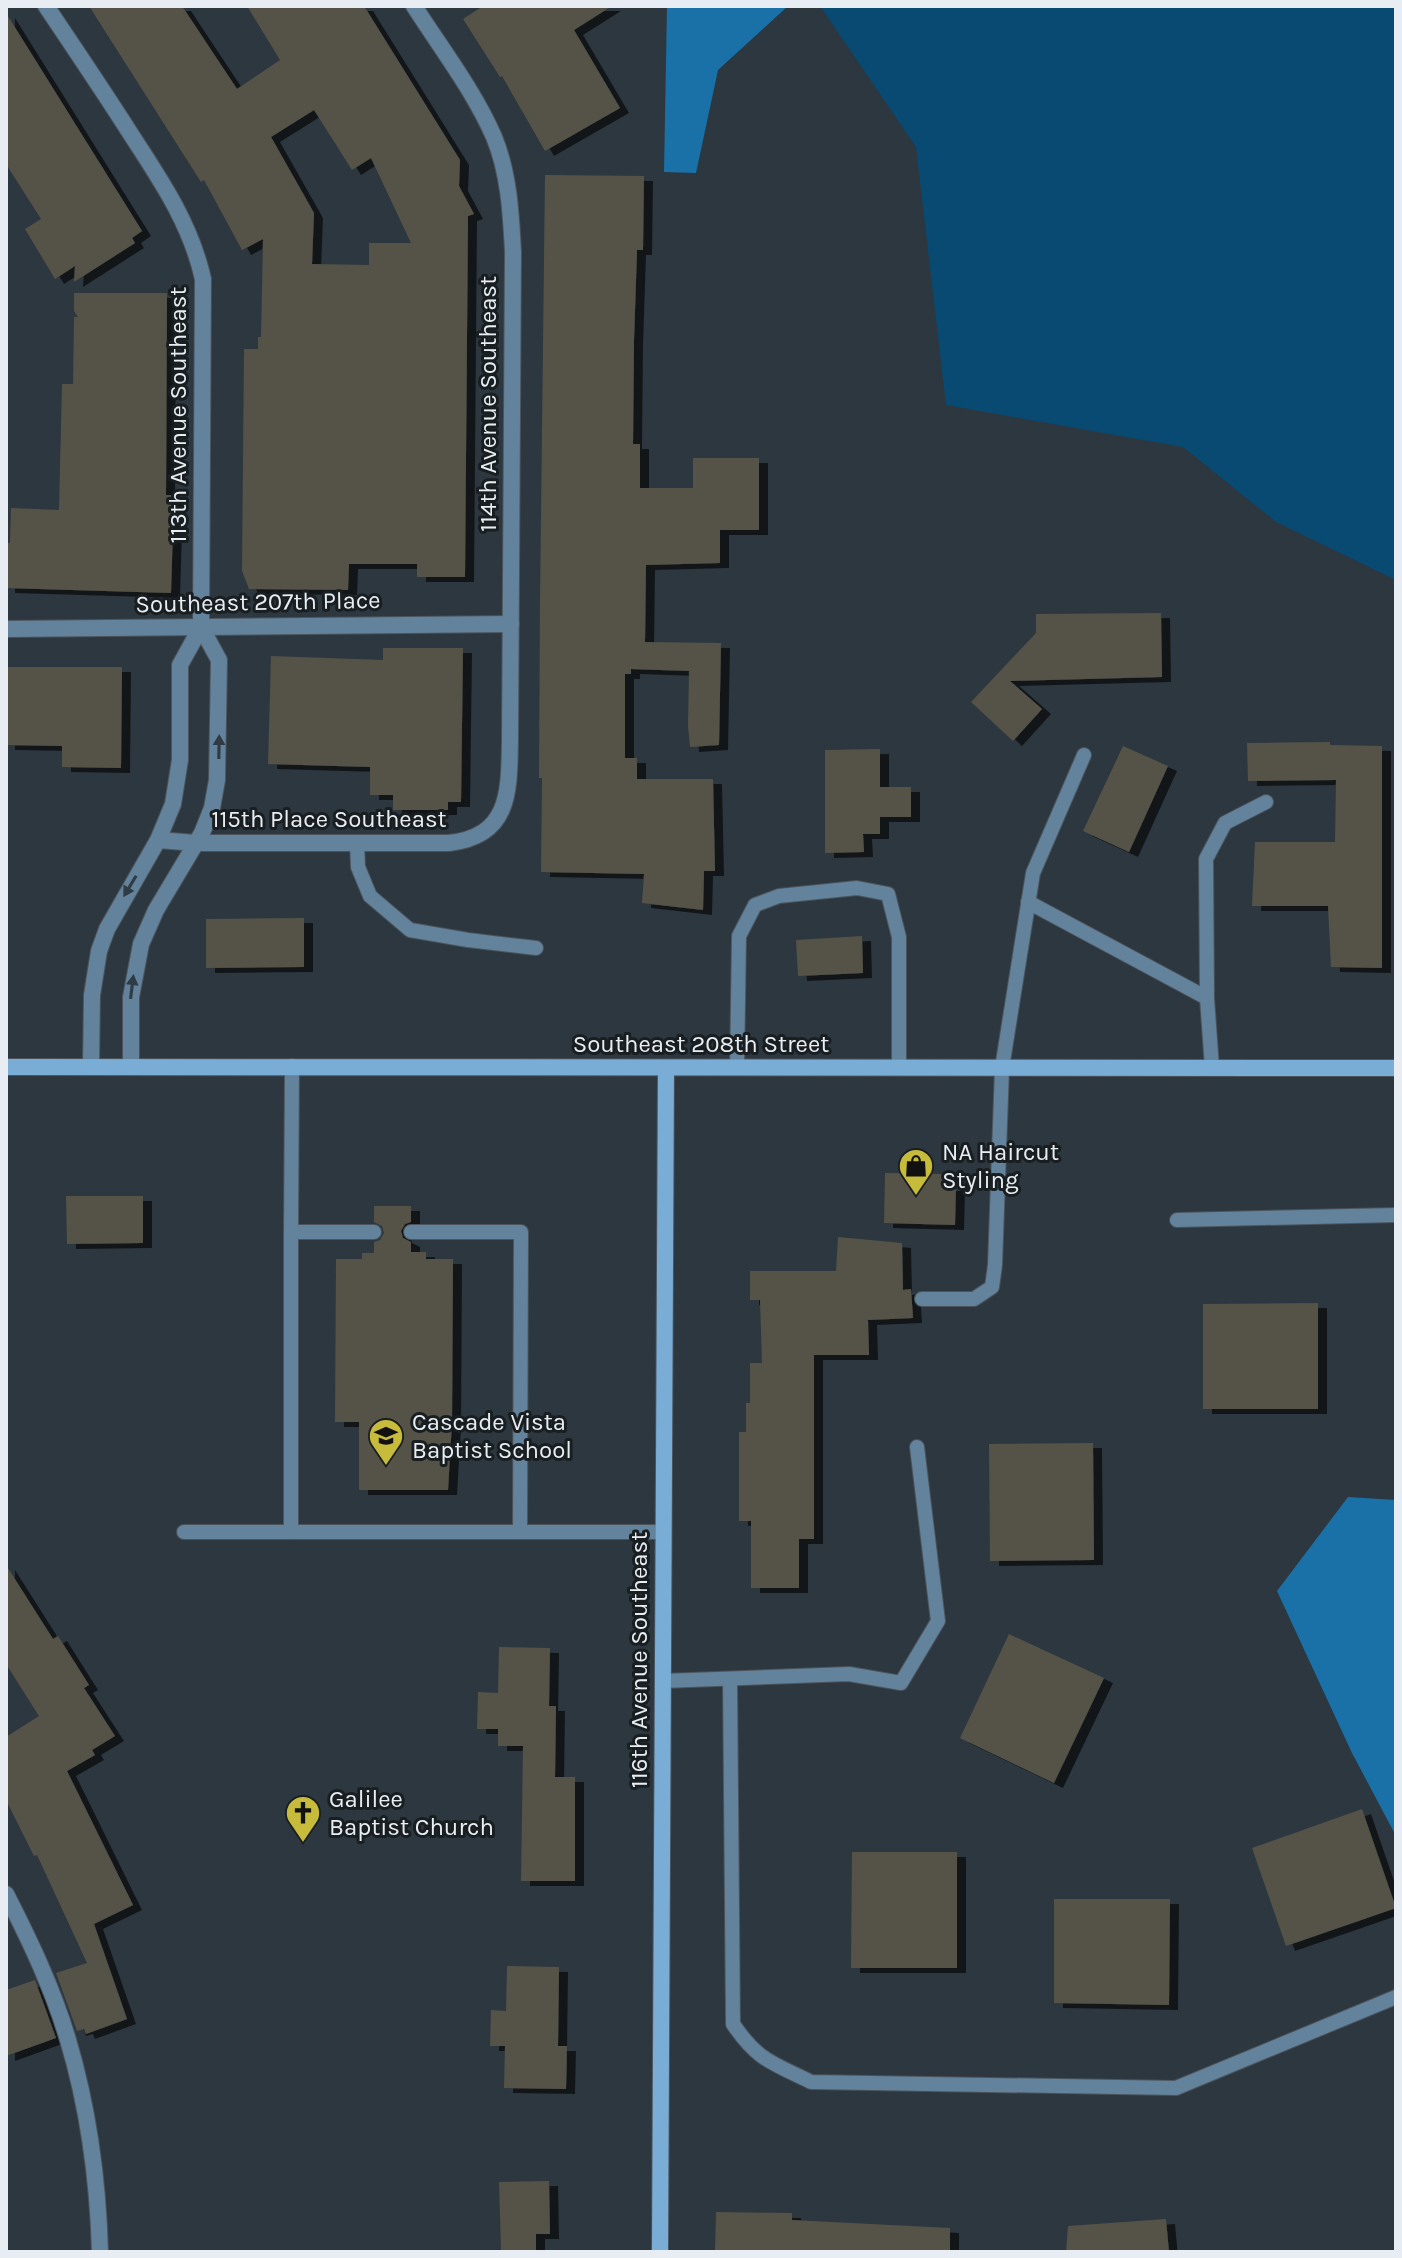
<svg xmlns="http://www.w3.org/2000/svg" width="1402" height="2258" viewBox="0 0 1402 2258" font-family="Karla,sans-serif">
	<defs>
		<filter id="shadow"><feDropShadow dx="9" dy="5" stdDeviation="0" flood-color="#0009"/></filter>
	</defs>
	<rect width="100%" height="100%" fill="#2d373f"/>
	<polygon fill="#084a71" points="820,6 1396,6 1396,580 1276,522 1183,447 946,405 916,147"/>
	<g fill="#1971a8">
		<polygon points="667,6 788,6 718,70 696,173 664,172"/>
		<polygon points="1348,1497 1396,1500 1396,1836 1352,1753 1277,1591"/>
	</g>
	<g fill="#545347" fill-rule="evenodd" filter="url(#shadow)">
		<path d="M89,6h93l55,83 43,-29 -33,-54h117l96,154 -1,26 15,28 -6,2 -3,361h-48v-13h-68l-1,26 -99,-1 -7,-18 2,-222h14v-12h3l2,-98 -21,11 -38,-70 -3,2zM314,110l38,60 19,-12 40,85h-42v22l-57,-1 2,-51 -43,-76z"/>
		<polygon points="483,6 612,6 574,30 620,108 545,151 502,76 500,77 463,19"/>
		<polygon points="6,13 142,231 132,238 135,243 74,282 75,266 55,279 25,229 41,219 6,164"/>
		<polygon points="545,175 644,176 643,250 637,250 634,340 633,444 640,444 640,488 693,488 693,458 759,458 759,530 720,530 720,563 646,565 645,642 721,643 719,745 690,747 688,726 689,671 631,669 631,674 625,674 625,758 637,758 637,779 713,779 715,871 704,871 703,910 642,903 644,874 541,872 542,778 539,778 540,602"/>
		<polygon points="74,293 167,293 166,495 174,495 171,593 6,588 6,543 10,543 11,508 59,510 62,384 73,384 74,317 78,317 74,311"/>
		<polygon points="1161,613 1162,677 1010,681 1042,709 1013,741 971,702 1036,633 1036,614"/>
		<polygon points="383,648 463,648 461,802 448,802 448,810 393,810 393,795 370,795 370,767 268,764 271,656 383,660"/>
		<polygon points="6,667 122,667 121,768 62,767 62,746 6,745"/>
		<polygon points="1330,742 1330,745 1382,746 1382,968 1331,967 1328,906 1252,906 1255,842 1335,842 1336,780 1248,781 1247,743"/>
		<polygon points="1123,746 1168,766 1129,852 1083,831"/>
		<polygon points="880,749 880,787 911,787 911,817 880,817 880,834 863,834 864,852 825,853 825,750"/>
		<polygon points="304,918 304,967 206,968 206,919"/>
		<polygon points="862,936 863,973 798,976 796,940"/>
		<polygon points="885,1173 944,1174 943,1186 956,1186 955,1225 884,1223"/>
		<polygon points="66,1196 143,1196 143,1243 67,1244"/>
		<polygon points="374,1206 411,1206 411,1222 405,1224 401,1231 403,1238 411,1242 411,1252 426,1252 426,1259 453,1259 452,1422 448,1490 359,1490 359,1422 335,1422 336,1259 362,1259 362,1253 374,1253 374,1242 380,1240 384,1233 382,1226 374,1222"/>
		<polygon points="838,1237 902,1243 903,1290 911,1289 913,1318 868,1320 869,1355 814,1355 814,1539 799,1539 799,1588 751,1588 751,1521 739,1521 739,1432 746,1432 746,1403 750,1403 750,1363 762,1363 760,1300 750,1300 750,1271 836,1271"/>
		<polygon points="1318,1303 1318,1409 1203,1409 1203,1304"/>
		<polygon points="1093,1443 1094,1560 990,1561 989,1444"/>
		<polygon points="6,1565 53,1639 58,1636 89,1685 84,1688 115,1736 92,1750 95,1755 67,1771 133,1905 94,1924 127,2019 86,2034 84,2029 77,2031 56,1973 87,1963 37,1855 34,1856 6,1800 6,1737 39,1716 6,1664"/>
		<polygon points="1009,1634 1104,1678 1054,1783 960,1738"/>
		<polygon points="499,1647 550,1648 549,1706 556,1706 555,1777 575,1777 575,1881 521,1881 523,1746 498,1746 498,1729 477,1729 478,1692 498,1693"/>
		<polygon points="1362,1809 1396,1908 1286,1946 1252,1848"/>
		<polygon points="852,1852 957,1852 957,1968 851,1968"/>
		<polygon points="1054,1899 1170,1899 1169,2005 1054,2003"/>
		<polygon points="507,1966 559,1967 558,2046 567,2046 566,2089 504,2088 505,2046 490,2046 491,2010 506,2011"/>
		<polygon points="35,1980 56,2038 6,2056 6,1990"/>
		<polygon points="549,2181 550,2234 536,2234 536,2250 501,2250 499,2182"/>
		<polygon points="716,2212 792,2213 792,2220 950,2228 950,2252 715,2252"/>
		<polygon points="1166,2219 1169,2252 1066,2252 1068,2226"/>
	</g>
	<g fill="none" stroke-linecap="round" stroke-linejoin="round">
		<defs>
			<g id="service">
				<polyline points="357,843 358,867 370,896 410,930 468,940 536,948"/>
				<polyline points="1028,902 1207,998 1212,1068"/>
				<polyline points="1207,998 1206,859 1225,823 1266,802"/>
				<polyline points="292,1066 291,1232 374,1232"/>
				<polyline points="737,1068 739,936 755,905 779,896 857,888 888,894 899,937 899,1068"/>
				<polyline points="1177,1220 1396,1215"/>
				<polyline points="411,1232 521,1232 520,1532"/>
				<polyline points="922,1299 974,1299 992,1287 995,1265 1002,1068 1033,873 1084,755"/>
				<polyline points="184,1532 664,1532"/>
				<polyline points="291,1532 291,1232"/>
				<path d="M730,1679l3,345c25,37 40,39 78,58l365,6 220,-91"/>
				<polyline points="663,1681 849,1674 901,1683 938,1621 917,1447"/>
			</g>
			<g id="minor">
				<path d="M46,6c29,43 58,86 86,130 30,46 59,89 71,143l-2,348"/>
				<polyline points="6,629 511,624"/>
				<path d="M158,840l38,3h253c62,-7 60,-52 61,-103l3,-488c-2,-38 -4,-79 -19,-115 -20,-46 -53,-89 -80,-131"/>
				<polyline points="91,1066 92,995 99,951 107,929 158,840 173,804 180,760 180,665 201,627 219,660 217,780 212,808 202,833 156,910 141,944 131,997 131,1065"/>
				<path d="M6,1894c24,47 47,95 62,146 20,67 30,142 32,212"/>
			</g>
			<g id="secondary">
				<polyline points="6,1067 1396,1068"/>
				<polyline points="660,2252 666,1068"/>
			</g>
		</defs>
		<use href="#service" stroke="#4b545c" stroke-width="16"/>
		<use href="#minor" stroke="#4b545c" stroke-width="18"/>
		<use href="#secondary" stroke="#4b545c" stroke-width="18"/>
		<use href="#service" stroke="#63829b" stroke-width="14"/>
		<use href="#minor" stroke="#63829b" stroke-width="16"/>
		<use href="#secondary" stroke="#7aadd5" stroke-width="16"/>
	</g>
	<defs><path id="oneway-solid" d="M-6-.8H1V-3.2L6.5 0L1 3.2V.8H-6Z" transform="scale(2)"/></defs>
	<g fill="#2f3c46">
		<use href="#oneway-solid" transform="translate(219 747) rotate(-89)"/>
		<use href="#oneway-solid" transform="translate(130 886) rotate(121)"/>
		<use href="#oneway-solid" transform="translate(132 987) rotate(-83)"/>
	</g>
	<defs>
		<symbol id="shop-pin" viewBox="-11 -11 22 30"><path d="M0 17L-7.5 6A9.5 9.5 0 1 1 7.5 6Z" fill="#c7bb3b" stroke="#191e21"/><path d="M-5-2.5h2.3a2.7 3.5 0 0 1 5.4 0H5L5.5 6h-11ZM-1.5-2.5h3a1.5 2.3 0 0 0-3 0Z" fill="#111"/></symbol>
		<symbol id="school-pin" viewBox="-11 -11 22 30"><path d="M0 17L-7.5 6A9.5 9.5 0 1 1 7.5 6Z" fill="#c7bb3b" stroke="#191e21"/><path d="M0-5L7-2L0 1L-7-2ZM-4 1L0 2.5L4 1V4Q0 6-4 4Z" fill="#111"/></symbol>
		<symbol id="church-pin" viewBox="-11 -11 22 30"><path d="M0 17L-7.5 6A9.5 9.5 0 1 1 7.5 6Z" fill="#c7bb3b" stroke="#191e21"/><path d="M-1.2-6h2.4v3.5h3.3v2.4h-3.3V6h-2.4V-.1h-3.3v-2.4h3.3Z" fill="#111"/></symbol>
	</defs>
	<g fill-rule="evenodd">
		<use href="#shop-pin" x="896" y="1146" width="40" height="54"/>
		<use href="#school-pin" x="366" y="1416" width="40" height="54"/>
		<use href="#church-pin" x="283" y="1793" width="40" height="54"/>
	</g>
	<g text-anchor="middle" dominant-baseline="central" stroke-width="6" stroke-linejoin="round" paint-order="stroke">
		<g font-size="24" fill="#e7edf3" stroke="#191e21">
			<text transform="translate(488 404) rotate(-90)">114th Avenue Southeast</text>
			<text transform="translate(178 415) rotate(-90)">113th Avenue Southeast</text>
			<text transform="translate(258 602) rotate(-1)">Southeast 207th Place</text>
			<text x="329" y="819">115th Place Southeast</text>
			<text x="701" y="1044">Southeast 208th Street</text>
			<text transform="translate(639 1660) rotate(-90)">116th Avenue Southeast</text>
		</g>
		<g font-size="24" fill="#e7edf3" stroke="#191e21" text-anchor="start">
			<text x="942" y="1152">NA Haircut<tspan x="942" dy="28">Styling</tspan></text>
			<text x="412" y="1422">Cascade Vista<tspan x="412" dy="28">Baptist School</tspan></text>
			<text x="329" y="1799">Galilee<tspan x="329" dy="28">Baptist Church</tspan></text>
		</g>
	</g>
	<rect width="1402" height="2258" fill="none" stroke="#e7edf3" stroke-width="16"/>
</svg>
